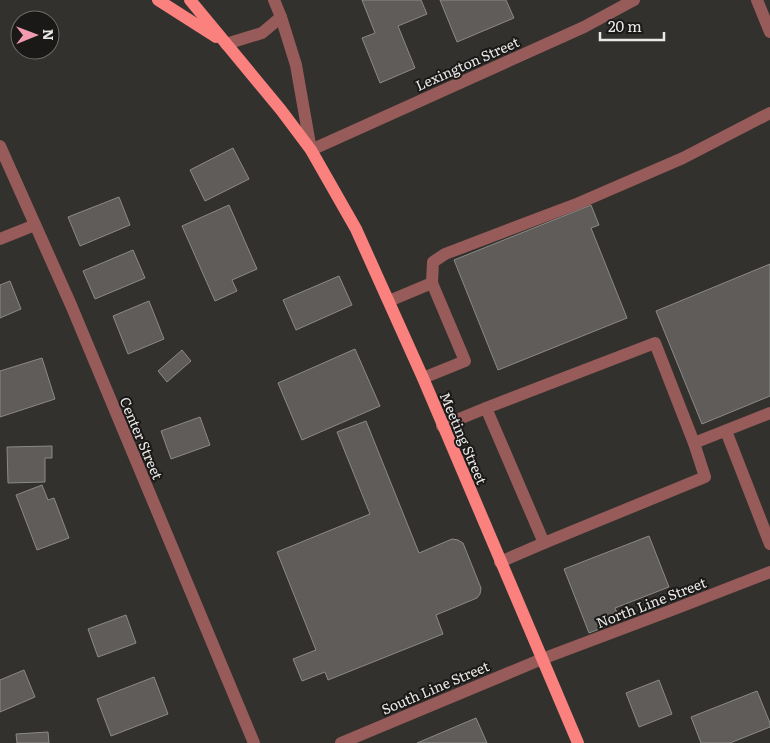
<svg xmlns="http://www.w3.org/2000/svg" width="770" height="743" viewBox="0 0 770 743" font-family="Literata,serif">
	<rect width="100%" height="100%" fill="#33312e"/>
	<g fill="#5f5c59" stroke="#8c8a86">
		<polygon points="362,0 421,0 427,14 398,26 415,68 380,83 362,38 375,33"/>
		<polygon points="440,0 506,0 514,18 457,42"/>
		<polygon points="233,148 249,179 205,201 190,170"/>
		<polygon points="119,197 130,225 80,246 68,217"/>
		<polygon points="229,205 257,269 232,280 237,291 215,301 182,226"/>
		<polygon points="591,205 599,225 591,228 627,318 498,370 454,260"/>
		<polygon points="133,250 145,278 95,299 83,271"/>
		<polygon points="770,264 770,396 702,424 656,311"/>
		<polygon points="339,276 352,305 296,330 283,300"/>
		<polygon points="10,281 21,309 0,318 0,285"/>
		<polygon points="149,301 164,339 128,354 113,316"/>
		<polygon points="355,349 380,406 302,440 278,383"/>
		<polygon points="182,350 191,361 167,382 158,371"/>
		<polygon points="42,358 55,399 0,417 0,371"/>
		<polygon points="200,417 210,445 171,459 161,431"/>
		<polygon points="366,421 419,553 452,539 458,540 463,543 481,588 480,594 477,598 436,615 443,634 328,680 325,672 302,681 293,659 316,650 277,552 370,514 337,432"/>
		<polygon points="52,446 52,458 45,458 45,482 8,483 7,447"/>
		<polygon points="42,485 48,500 54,498 69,538 37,550 16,495"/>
		<polygon points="649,536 669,587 615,608 620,621 589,633 564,569"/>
		<polygon points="126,615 136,643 98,657 88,629"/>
		<polygon points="24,670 35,697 0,712 0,680"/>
		<polygon points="154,677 168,714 111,736 97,699"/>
		<polygon points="659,680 672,714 639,727 626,693"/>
		<polygon points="757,691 770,723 770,727 730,743 701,743 691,717"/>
		<polygon points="476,718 487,743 417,743"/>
		<polygon points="48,732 49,743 17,743 16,734"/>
	</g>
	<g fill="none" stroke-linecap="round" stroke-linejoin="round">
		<g stroke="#975c59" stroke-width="12">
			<polyline points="0,239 35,225"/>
			<polyline points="432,283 433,262 445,254 579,203 683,158 770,113"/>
			<polyline points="389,301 432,283 465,361 423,378"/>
			<polyline points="486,408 544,543 705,477 694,443 770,413"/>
			<polyline points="442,426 486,408 655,343 694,443"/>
			<polyline points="726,431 770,544"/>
			<polyline points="500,562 544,543"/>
		</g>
		<g stroke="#975c59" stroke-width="12">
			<polyline points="274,0 281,17 296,65 311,150 584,27 634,0"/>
			<polyline points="757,0 770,32"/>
			<polyline points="226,44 262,33 281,17"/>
			<polyline points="0,146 71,305 254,743"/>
			<polyline points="341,743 542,659 672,610 770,572"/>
		</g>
		<g stroke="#fa817e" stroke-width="12">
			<polyline points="158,0 216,37"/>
			<polyline points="190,0 281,110 311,150 356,229 423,378 578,743"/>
		</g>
	</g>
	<g text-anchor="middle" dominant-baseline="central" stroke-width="4" stroke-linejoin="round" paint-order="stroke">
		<g font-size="14" fill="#e9e8e6" stroke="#1a1918">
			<text transform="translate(467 63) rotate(-24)">Lexington Street</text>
			<text transform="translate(142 438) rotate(67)">Center Street</text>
			<text transform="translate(464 438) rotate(67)">Meeting Street</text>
			<text transform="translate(651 602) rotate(-21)">North Line Street</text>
			<text transform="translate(435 687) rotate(-23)">South Line Street</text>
		</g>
	</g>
	<g transform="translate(35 35) rotate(89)"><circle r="24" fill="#1a1918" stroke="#6d6c6a"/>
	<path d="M0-4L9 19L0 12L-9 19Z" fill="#f29aaf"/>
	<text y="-8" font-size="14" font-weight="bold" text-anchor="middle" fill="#e9e8e6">N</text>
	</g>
	<path d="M600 32v8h64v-8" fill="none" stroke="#e9e8e6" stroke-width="2.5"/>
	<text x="608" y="32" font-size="15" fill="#e9e8e6" stroke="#1a1918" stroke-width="4" paint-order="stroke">20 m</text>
</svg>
